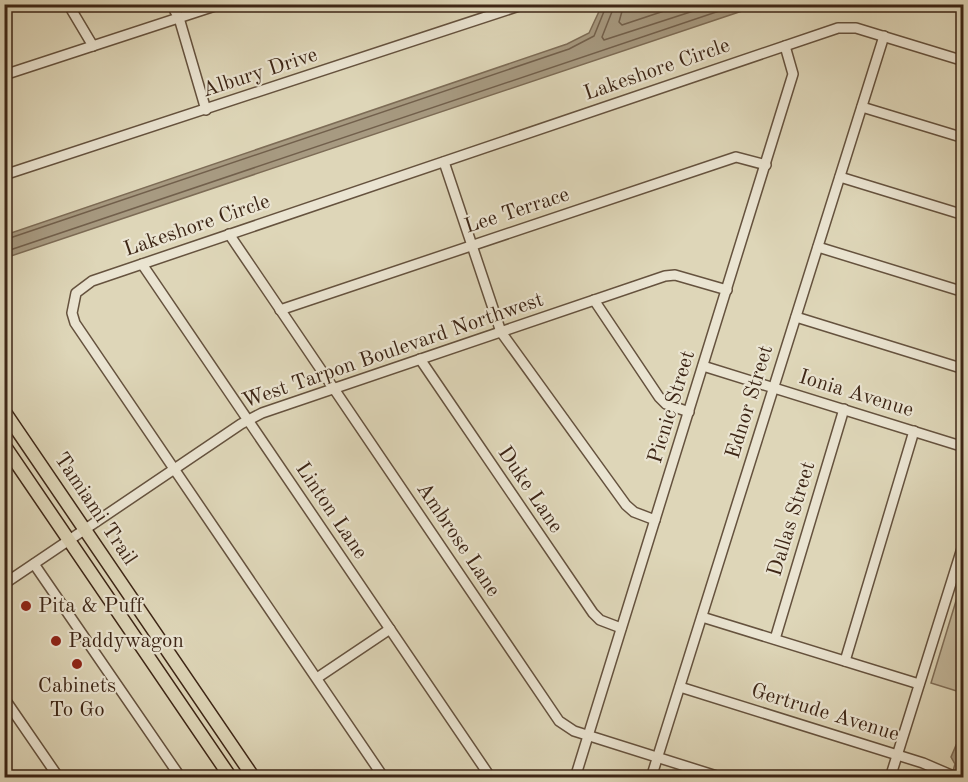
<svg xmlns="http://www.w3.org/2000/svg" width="968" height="782" viewBox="0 0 968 782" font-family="'Old Standard TT',serif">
	<rect width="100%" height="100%" fill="#ded6b8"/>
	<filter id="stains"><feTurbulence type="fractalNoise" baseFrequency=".00333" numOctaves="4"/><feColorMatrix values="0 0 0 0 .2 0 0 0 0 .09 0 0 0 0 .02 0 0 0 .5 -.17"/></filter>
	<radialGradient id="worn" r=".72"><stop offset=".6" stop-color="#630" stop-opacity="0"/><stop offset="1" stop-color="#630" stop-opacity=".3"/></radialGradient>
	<polygon fill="#c3b89c" stroke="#806f59" stroke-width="1.5" points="963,578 963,693 931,683"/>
	<g fill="#a79a81" stroke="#7d6c56" stroke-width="1.5">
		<polygon points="602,5 760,5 5,258 5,235 567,44 589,33"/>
		<polygon points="963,729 963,766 957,777 951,778 955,764 951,757"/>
	</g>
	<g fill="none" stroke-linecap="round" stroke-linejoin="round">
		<g stroke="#72604c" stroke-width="1.5">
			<polyline points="615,4 602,37 604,40 715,4"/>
			<polyline points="624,4 619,22 622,25 685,4"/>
			<polyline points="4,240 569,49 594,36 607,4"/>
			<polyline points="4,252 740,4"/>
		</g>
		<defs>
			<g id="minor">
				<polyline points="68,4 93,46"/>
				<polyline points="171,4 179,18 206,110"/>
				<polyline points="4,75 221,4"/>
				<polyline points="862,107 964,138"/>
				<polyline points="444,162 501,332 626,505 634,512 655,520"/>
				<polyline points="4,175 525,4"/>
				<polyline points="840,177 964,215"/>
				<polyline points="229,234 559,721 574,731 723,778"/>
				<polyline points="818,247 964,292"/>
				<polyline points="142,264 491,778"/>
				<polyline points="594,300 659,397 666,404 689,412"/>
				<polyline points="280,310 736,157 766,165"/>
				<polyline points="796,317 964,369"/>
				<polyline points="420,359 593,613 600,620 621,628"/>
				<polyline points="703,366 964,447"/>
				<polyline points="34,564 181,778"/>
				<polyline points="4,584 241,424 262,413 665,276 675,275 727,290"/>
				<polyline points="702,617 919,684"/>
				<polyline points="775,639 844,409"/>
				<polyline points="845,661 914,431"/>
				<polyline points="317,678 390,629"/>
				<polyline points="680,687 923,763 958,778"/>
				<polyline points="4,698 59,778"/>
				<polyline points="384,778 75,323 72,313 76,293 92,281 838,28 856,28 964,61"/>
				<polyline points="575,778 793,74 785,46"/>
				<polyline points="651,778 884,36"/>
				<polyline points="890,778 964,542"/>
			</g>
			<g id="major">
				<polyline points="4,411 254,778"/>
				<polyline points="4,445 231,778"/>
			</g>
		</defs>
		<use href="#minor" stroke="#65523e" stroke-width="12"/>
		<use href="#major" stroke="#3d2616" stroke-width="15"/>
		<use href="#minor" stroke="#eae4d1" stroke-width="9"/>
		<use href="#major" stroke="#ded6b8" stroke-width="12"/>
	</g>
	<g fill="#8f2418" stroke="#eae4d1" stroke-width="2">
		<circle cx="26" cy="606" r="6"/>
		<circle cx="56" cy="641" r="6"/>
		<circle cx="77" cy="664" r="6"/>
	</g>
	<g text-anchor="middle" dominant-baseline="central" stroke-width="4.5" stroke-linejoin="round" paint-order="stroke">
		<g font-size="21" fill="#3d2616" stroke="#eae4d1">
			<text transform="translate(657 70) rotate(-19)">Lakeshore Circle</text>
			<text transform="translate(260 73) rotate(-18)">Albury Drive</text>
			<text transform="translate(517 211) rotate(-18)">Lee Terrace</text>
			<text transform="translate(197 226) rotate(-19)">Lakeshore Circle</text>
			<text transform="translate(393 351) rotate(-19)">West Tarpon Boulevard Northwest</text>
			<text transform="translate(856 394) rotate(17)">Ionia Avenue</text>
			<text transform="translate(750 402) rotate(-73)">Ednor Street</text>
			<text transform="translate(672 407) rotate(-73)">Picnic Street</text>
			<text transform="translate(530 490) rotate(56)">Duke Lane</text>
			<text transform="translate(95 509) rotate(56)">Tamiami Trail</text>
			<text transform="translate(331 511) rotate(56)">Linton Lane</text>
			<text transform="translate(792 519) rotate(-73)">Dallas Street</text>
			<text transform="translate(458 540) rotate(56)">Ambrose Lane</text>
			<text transform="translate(825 713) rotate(17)">Gertrude Avenue</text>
		</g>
		<g font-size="21" fill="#3d2616" stroke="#eae4d1" text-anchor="start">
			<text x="38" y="606">Pita &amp; Puff</text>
			<text x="68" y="641">Paddywagon</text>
			<text x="77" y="686" text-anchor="middle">Cabinets<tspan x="77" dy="24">To Go</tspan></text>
		</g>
	</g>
	<rect width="968" height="782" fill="none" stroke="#ded6b8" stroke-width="24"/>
	<rect x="6" y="6" width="956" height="770" fill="none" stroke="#3d2616" stroke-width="3"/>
	<rect x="12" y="12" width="944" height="758" fill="none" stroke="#3d2616" stroke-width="1.5"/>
	<rect width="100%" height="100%" filter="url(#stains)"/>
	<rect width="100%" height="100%" fill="url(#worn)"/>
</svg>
